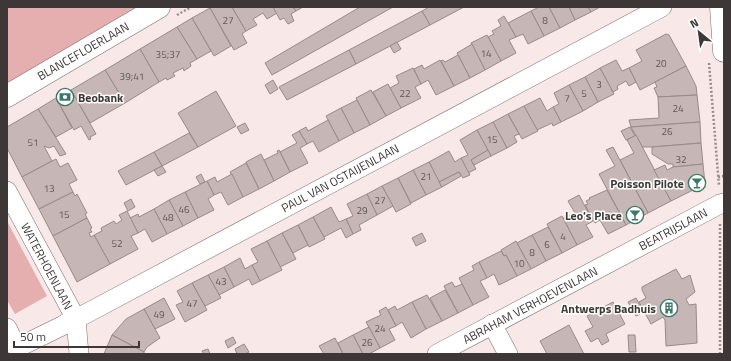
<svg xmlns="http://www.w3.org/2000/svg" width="731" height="361" viewBox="0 0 731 361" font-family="'Titillium Web',sans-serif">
	<rect width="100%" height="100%" fill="#f9e8e8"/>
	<g fill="#e4afae">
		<polygon points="7,7 138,7 7,83"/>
		<polygon points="7,223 8,223 47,296 15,314 7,300"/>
	</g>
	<g fill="#c6b6b5" stroke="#998a89">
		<polygon points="212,7 232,7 246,31 242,34 247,43 234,50 210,8"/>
		<polygon points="232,7 273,7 277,13 267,19 263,13 253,19 257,25 246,31"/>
		<polygon points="273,7 293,7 296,11 291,14 294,21 288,24 284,18 280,20"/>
		<polygon points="293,7 303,7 296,11"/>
		<polygon points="360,7 393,7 272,75 265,63"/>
		<polygon points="429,7 464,7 430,25 422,11"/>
		<polygon points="539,7 549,7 560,28 544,36 531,11"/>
		<polygon points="549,7 569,7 575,20 560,28"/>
		<polygon points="569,7 588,7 591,12 575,20"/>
		<polygon points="588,7 600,7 591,12"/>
		<polygon points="210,8 231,46 214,56 192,18"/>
		<polygon points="422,11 430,25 356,64 349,50"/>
		<polygon points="531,11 544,36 528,44 523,34 516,37 508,23"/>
		<polygon points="504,16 516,37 509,40 516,53 501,61 488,37 494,34 492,31 501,26 498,20"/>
		<polygon points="192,18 211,51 197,59 177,27"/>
		<polygon points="177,27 197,59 190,63 191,66 184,71 183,68 173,73 175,76 167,80 166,78 159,82 140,49"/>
		<polygon points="666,34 669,35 686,66 640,90 629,68 642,61 636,50"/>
		<polygon points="487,35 501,61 485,70 471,43"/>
		<polygon points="397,42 401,49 394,53 390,46"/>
		<polygon points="472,44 485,70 470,78 457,53"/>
		<polygon points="140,49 159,82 125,103 105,70"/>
		<polygon points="349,50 356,64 287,100 279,87"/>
		<polygon points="458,55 470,78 454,86 441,61 443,60 445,62"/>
		<polygon points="440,60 454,86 436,95 428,80 421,84 414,69 422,65 424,69"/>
		<polygon points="616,60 622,71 629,68 636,82 629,86 626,81 617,86 618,89 613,92 600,68"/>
		<polygon points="686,66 696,86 697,95 658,97 654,88 657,87 655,82"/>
		<polygon points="413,68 421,84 415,87 421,98 401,108 390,88 399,83 396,76"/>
		<polygon points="600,68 614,94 598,102 585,77"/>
		<polygon points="105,70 125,103 90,123 71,90"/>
		<polygon points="585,77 598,102 583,111 569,85"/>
		<polygon points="273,80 278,89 270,94 265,85"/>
		<polygon points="388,84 401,108 386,116 373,92"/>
		<polygon points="569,85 583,111 561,122 553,107 559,104 554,93"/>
		<polygon points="71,90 96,134 90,137 91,139 89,140 81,126 74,130 56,98"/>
		<polygon points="371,90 386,116 370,125 356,98"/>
		<polygon points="216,91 236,126 198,147 178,113"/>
		<polygon points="697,95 700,122 631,127 629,120 659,118 658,97"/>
		<polygon points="56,98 72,128 56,137 38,109"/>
		<polygon points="540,98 547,111 553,107 561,122 553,126 552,123 537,130 524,106"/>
		<polygon points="357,100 370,125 354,133 341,108"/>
		<polygon points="524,106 538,131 522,139 508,114"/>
		<polygon points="341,108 354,133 339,141 326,116"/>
		<polygon points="38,109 66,154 60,156 54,146 49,148 44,146 52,161 22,177 7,148 7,127"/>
		<polygon points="508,114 519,134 514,136 517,142 507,148 493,122"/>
		<polygon points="328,120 339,141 319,152 313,141 307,144 299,131 306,127 308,131"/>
		<polygon points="493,122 507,148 491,156 477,130"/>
		<polygon points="700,122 701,143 652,147 642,147 631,127"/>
		<polygon points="245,123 249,130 241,134 237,127"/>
		<polygon points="630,127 635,136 626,140 621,131"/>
		<polygon points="477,130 488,150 471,160 476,169 468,173 461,158 468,155 460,140"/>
		<polygon points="299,131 307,144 300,148 308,163 290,172 280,152 297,143 292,135"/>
		<polygon points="189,133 198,147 162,166 154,152"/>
		<polygon points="636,135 671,201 648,213 620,160 634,153 627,140"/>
		<polygon points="701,143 703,164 673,167 673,164 668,164 652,154 652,147"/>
		<polygon points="613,147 648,213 626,225 599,174 615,166 606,150"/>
		<polygon points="279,150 290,172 274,181 264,160 278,153 277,151"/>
		<polygon points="488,150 491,156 474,165 471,160"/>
		<polygon points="449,151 455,162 461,158 470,175 463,178 459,172 439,182 429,162"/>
		<polygon points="154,152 162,166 126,185 118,171"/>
		<polygon points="261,154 274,181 259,189 246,162"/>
		<polygon points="56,159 60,167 68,163 77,180 69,184 73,192 39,209 22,177"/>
		<polygon points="429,162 442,187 426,195 413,170"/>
		<polygon points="246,163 259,189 243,197 230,172"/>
		<polygon points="703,164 705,184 671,201 654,170 665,165 667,170 673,167"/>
		<polygon points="162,166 166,172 158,176 154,170"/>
		<polygon points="413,170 426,195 411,203 398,178"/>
		<polygon points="459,172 461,176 442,187 439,182"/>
		<polygon points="201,174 205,182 200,184 196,177"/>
		<polygon points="232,174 243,197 228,205 221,192 214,195 207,181 215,177 217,182"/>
		<polygon points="398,178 411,204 396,212 382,186"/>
		<polygon points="207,181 214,195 208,199 214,210 198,218 185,192"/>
		<polygon points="382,186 393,206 377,215 367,194"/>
		<polygon points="607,190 626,225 608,234 600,220 595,223 585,205 588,204 586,201 590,199 589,198"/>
		<polygon points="73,192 75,196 77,194 87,213 85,214 87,218 53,236 39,209"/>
		<polygon points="185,192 198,218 183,226 169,200"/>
		<polygon points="367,194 377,215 359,225 361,230 353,234 346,219 353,216 347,204"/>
		<polygon points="579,195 593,221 586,225 593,237 577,245 563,218 575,213 568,201"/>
		<polygon points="131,199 135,207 128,211 124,203"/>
		<polygon points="169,200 183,226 167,234 154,209"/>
		<polygon points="331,207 339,222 346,219 353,234 346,238 341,228 324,237 313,217"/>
		<polygon points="154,209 167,234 152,242 145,229 138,233 130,218 138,214 139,217"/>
		<polygon points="127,211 138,233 131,236 138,249 110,264 94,235 102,231 101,228 114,221 116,224 122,220 119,215"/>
		<polygon points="562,216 577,245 562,253 547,224"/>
		<polygon points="313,217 325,239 309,247 298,225"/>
		<polygon points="87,218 92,228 90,229 92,232 89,233 91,237 94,235 110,264 77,282 53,236"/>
		<polygon points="298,225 308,245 293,253 282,233"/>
		<polygon points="548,227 562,253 546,261 532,235"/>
		<polygon points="282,233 296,259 280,267 267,241"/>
		<polygon points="422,233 426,241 416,246 412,238"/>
		<polygon points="532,235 546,261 531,269 517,243"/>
		<polygon points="267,241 282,270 260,281 252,265 258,262 251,249"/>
		<polygon points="516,241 531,269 517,276 506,255 504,256 501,250"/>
		<polygon points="501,251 504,256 506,255 517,276 499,285 494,274 487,278 479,262"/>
		<polygon points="240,258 245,269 252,265 260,281 252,285 249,279 234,287 224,267"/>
		<polygon points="479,262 487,278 480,281 489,297 473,305 459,278 474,270 472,266"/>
		<polygon points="224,267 234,287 219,295 208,275"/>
		<polygon points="676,269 682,279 690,275 695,292 686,299 689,305 696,304 697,343 666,346 665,320 663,317 651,324 639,302 646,298 642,290 642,287"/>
		<polygon points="208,275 221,298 205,306 192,283"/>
		<polygon points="452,282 455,287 462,284 473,305 458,313 444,286"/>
		<polygon points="192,283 207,310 185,322 176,305 183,302 177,291"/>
		<polygon points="445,290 458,313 442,321 430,298"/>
		<polygon points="427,295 442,321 426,329 412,302"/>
		<polygon points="164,298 175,319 155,329 144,309"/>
		<polygon points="636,298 644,312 636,316 628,302"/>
		<polygon points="412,302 426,329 411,338 402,322 396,326 388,310 395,306 397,310"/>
		<polygon points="613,302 625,324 606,334 609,341 602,345 598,338 591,342 585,331 593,327 587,316"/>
		<polygon points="386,307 396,326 389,329 395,340 380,348 366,322 381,315 379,311"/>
		<polygon points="144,309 160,338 147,347 144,352 112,335 126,319"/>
		<polygon points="569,325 584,354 547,354 540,341"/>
		<polygon points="369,327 380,348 369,354 363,354 353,335"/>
		<polygon points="112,335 144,352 144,354 104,354"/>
		<polygon points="353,335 363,354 343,354 338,343"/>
		<polygon points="628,335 635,335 636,352 629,352"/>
		<polygon points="233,337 236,343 228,348 225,341"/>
		<polygon points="335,338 343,354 324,354 319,346"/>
		<polygon points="244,344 249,352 245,354 237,354 235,349"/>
		<polygon points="208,349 210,354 204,354 202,351"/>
	</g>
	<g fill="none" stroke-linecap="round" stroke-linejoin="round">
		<defs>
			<g id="minor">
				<polyline points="7,191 76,319"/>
				<polyline points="65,324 76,319 79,354"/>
				<polyline points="492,324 508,354"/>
				<polyline points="7,328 17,348"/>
				<polyline points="17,348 76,319 662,7"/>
				<polyline points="437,354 720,204 724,203"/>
			</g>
			<g id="tertiary">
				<polyline points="721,7 724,51"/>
				<polyline points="7,96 159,7"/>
			</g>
		</defs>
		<use href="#minor" stroke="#7a6c6b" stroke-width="20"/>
		<use href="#tertiary" stroke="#7a6c6b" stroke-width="23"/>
		<g stroke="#988c8c" stroke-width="2.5" stroke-dasharray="2 2" stroke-linecap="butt">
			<polyline points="177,15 191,7"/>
			<polyline points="709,63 719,186"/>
			<polyline points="718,177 724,176"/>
			<polyline points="720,354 720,223"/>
		</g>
		<use href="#minor" stroke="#fff" stroke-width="19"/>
		<use href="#tertiary" stroke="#fff" stroke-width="22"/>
	</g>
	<defs>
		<symbol id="bank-ring" viewBox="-11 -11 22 22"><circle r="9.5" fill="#fff" stroke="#3c7a67" stroke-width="1.5"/><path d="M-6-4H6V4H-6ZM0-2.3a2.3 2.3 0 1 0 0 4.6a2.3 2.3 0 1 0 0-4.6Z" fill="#3c7a67"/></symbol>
		<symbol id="bar-ring" viewBox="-11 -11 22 22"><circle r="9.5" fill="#fff" stroke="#3c7a67" stroke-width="1.5"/><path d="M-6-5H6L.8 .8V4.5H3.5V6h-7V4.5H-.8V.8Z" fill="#3c7a67"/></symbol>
		<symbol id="building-ring" viewBox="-11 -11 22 22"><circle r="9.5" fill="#fff" stroke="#3c7a67" stroke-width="1.5"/><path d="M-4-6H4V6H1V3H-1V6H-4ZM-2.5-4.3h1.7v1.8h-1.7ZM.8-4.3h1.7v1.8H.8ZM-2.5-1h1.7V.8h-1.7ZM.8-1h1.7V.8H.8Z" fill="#3c7a67"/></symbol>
	</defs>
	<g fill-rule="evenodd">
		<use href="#bank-ring" x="55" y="87" width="20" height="20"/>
		<use href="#bar-ring" x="687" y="173" width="20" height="20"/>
		<use href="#bar-ring" x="625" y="205" width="20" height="20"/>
		<use href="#building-ring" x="659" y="298" width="20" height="20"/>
	</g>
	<g text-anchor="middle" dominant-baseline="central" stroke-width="3" stroke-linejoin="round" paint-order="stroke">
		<g font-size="10" fill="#5f5756">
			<text x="228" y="20">27</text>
			<text x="545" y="20">8</text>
			<text x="486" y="53">14</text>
			<text x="168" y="54">35;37</text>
			<text x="661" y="63">20</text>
			<text x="132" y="76">39;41</text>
			<text x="599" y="84">3</text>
			<text x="405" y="93">22</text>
			<text x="584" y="93">5</text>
			<text x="567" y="98">7</text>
			<text x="678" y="108">24</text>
			<text x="667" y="131">26</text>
			<text x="492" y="139">15</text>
			<text x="33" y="142">51</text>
			<text x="681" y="159">32</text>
			<text x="426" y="176">21</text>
			<text x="49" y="188">13</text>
			<text x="380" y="200">27</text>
			<text x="184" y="209">46</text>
			<text x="362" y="210">29</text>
			<text x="64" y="214">15</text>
			<text x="168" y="217">48</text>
			<text x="563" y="236">4</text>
			<text x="117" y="243">52</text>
			<text x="547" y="244">6</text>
			<text x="532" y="252">8</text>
			<text x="519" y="263">10</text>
			<text x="221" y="281">43</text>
			<text x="192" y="303">47</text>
			<text x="159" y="314">49</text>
			<text x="380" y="328">24</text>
			<text x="367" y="342">26</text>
		</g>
		<g font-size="12" fill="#3d3737" stroke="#fff">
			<text transform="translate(83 51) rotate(-30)">BLANCEFLOERLAAN</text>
			<text transform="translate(340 178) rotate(-28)">PAUL VAN OSTAIJENLAAN</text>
			<text transform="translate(673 229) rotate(-28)">BEATRIJSLAAN</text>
			<text transform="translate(47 266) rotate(62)">WATERHOENLAAN</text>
			<text transform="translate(530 305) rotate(-28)">ABRAHAM VERHOEVENLAAN</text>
		</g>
		<g font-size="12" font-weight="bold" fill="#3d3737" stroke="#fff" text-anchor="end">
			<text x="78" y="97" text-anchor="start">Beobank</text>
			<text x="684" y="183">Poisson Pilote</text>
			<text x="622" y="215">Leo's Place</text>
			<text x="656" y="308">Antwerps Badhuis</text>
		</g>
	</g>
	<rect width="731" height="361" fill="none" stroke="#3d3737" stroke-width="16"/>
	<g transform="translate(699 32) rotate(331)" stroke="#ffffff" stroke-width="3" paint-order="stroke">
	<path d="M0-3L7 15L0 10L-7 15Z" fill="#3d3737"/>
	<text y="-6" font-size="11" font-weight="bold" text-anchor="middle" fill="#3d3737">N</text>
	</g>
	<path d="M14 341v6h125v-6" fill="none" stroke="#3d3737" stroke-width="2"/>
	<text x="20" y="341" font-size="12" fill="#3d3737" stroke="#ffffff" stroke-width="3" paint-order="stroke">50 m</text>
</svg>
